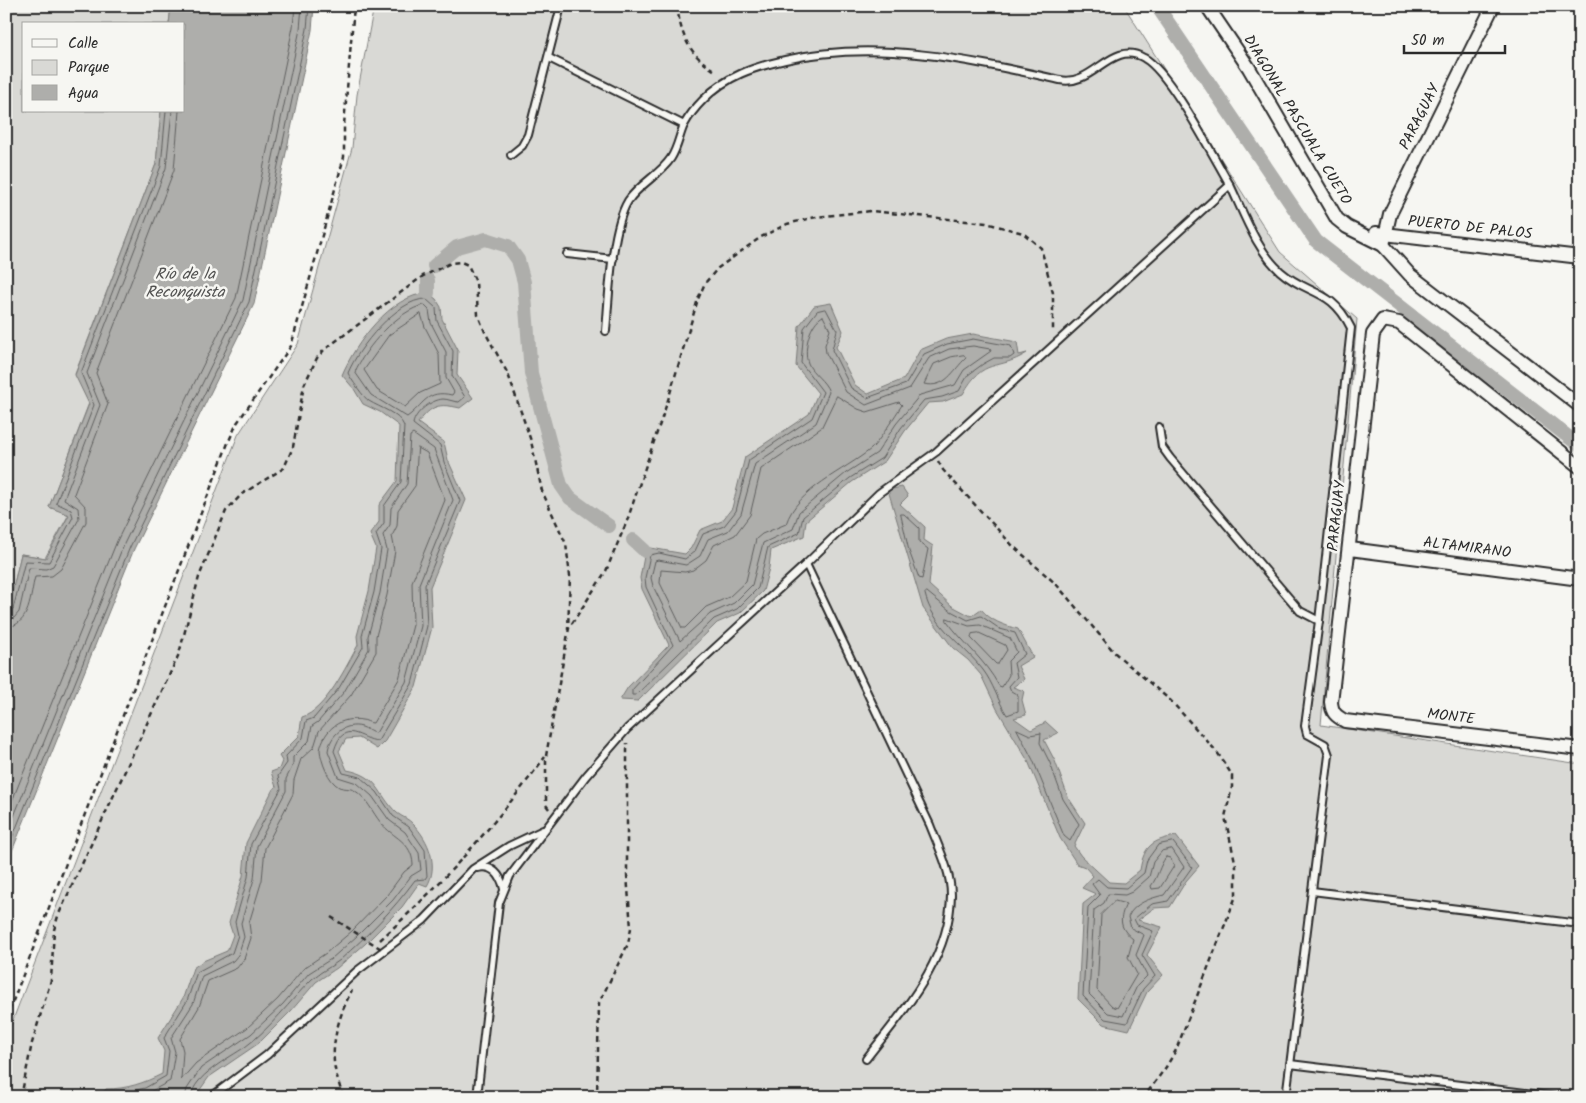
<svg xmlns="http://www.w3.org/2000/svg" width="1586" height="1103" viewBox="0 0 1586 1103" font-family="Kalam,sans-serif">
	<rect width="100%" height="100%" fill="#f6f6f2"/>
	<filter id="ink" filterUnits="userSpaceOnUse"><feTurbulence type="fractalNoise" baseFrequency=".02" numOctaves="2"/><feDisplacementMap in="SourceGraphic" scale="10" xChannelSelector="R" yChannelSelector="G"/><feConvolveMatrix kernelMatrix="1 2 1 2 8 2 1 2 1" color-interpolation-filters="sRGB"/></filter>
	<g filter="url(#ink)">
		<g fill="#d9d9d5" stroke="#828280">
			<polygon points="6,6 171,6 169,24 24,24 24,111 161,111 156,164 75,374 89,403 49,507 69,514 45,558 21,554 6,618"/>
			<polygon points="374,6 1124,6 1280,252 1357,319 1321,725 1580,764 1580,1097 6,1097 6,1038 238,435 298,344 352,148 357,95"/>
		</g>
		<g fill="#aeaeab" stroke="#7a7a78">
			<polygon points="171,6 314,6 312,30 254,304 134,549 6,866 6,618 21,554 46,558 69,515 49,507 89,404 75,375 156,164 161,111 184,111 184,24 169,24"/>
			<path d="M428,293l8,6 5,8 1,12 16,31 -1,25 16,23 -13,10c-22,-5 -28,-3 -42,15l26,19 4,18 18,40 -36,87 2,40 -16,60 -31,54 -8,8 -18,-11 -13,1 -7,12 8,19c33,6 30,24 50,43 5,4 12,6 16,11 16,16 26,42 14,62l-8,-3 -17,24 -37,37 -28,24 -21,14 -25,29 -32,32 -50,34 -12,17 -6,3h-91l6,-8c21,0 38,-6 56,-15l2,-23 -6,-13 25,-40 10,-30 10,-7 24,-10 6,-16 -4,-12 14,-47 3,-33 27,-54 3,-2 -5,-15 8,-3 3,-8 -3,-5 20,-20 3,-19c23,-6 45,-52 56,-72l-1,-9 12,-45 7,-43 -6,-14 9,-12v-17l18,-24 2,-55 -19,-14 -17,-8 -9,-15 -12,-14c13,-31 48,-80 86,-82z"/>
			<path d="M831,303l12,28 -7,16 19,38 13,9 36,-15 16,-29 26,-11 27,-5 44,8 2,13 8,-2c-30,19 -43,3 -64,41l-20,8 -15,1 -23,28 -20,30 -33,21 -46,39 -2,15 -33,14 -2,18 -6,23 -23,22 -23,10 -79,78 -18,-1 8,-13 41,-42 -27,-56 -2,-11 5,-27 6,-3 34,6 6,-6 9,-18 22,-9 10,-13 13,-51 64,-43 9,-21 -22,-27 3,-40 15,-20z"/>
			<path d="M902,487l6,9 -8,8 25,23 -1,13 9,6 -4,39 23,21 19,10 10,-7c10,12 22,16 37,20l15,28 -15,9 6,13 -11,8 11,4 -2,9 4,15 -12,3 17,12 15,-8 12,11 -14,7 11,21 13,36 17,26 -11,23 7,10 28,26 15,1 16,-13c4,-25 13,-30 36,-34l23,30 -13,15 -16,26 -16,1 -16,12 24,7 -15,28 16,20 -16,17 -18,38 -26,-6 -25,-25 5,-95 13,-10 -14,-6 11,-12 -8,-9 -8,-3 -17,-26 -32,-77 -31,-52 -16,-34 -13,-15 -15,-12 -30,-40 -35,-118z"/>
		</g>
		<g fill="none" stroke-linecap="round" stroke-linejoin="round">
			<g stroke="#5f5f5e" stroke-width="1">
				<path d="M424,305l5,5 2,13 15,29v26l8,14 -2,3c-26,-6 -28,10 -45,22l-36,-22 -16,-23c10,-24 43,-62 69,-67z"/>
				<polygon points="826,309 837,330 832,350 851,388 867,398 906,384 924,354 947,344 973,339 1011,346 1014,355 1010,358 994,358 983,364 968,375 959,391 942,397 924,400 901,428 882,458 850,478 803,517 799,533 768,547 758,588 737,609 714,619 636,695 632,695 632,690 673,645 646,587 645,578 650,555 659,553 685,559 695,551 703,534 724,526 736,511 749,460 812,418 823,392 801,363 804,328 817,311"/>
				<polygon points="421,314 425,327 439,354 440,384 420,393 405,407 377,390 364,370 389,335"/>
				<path d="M823,316l7,14 -5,15 1,8 20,39 20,13 44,-17 19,-30 20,-9 24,-3 17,3 1,2 -27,19 -9,15 -35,10 -24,29 -19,29 -31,20 -47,39 -6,17 -30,14 -11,42 -18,18 -24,11 -30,27 -27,-55 -2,-8 4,-17 3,-1 28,5 14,-9 8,-17 20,-8 13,-17 14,-50 61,-41 13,-31c-4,-12 -17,-18 -21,-29 -5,-14 2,-41 15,-47z"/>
				<path d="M964,355l2,3c-13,12 -20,31 -42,26l10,-20 17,-7z"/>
				<path d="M837,396l21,13 9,3 32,-10 3,3c-6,9 -24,38 -31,44 -27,22 -74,40 -85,75l-24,10 -6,5 -10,42 -17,16 -23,10 -21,21h-3l-22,-45 1,-13 24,2 8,-2 13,-10 8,-15 21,-10 15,-20 11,-46 60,-41z"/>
				<path d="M418,448l9,5 18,47 -33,82 1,43 -14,54 -26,44c-4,0 -7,-3 -11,-3 -21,-4 -38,9 -42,30 1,11 8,31 19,37 5,2 11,1 15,3 13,8 18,22 27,33 12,15 31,18 32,42l-9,7 -17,23 -35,36 -26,22 -22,15 -26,31 -31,29 -51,35 -15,17 2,-29 -3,-12 19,-32 9,-26 29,-13 7,-9 7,-21 -2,-15 13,-43 3,-32 28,-54 1,-14 7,-21 13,-12 5,-16 32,-36 25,-43v-16l11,-41 8,-44 -3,-15 5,-10 1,-16 17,-24z"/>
				<polygon points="901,514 904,514 919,528 919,542 928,549 922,579 919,578 909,551"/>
				<path d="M927,592l22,18 19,10 13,-4 19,13 15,4 10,21 -11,9 3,14 -8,9 2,5 7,4v16l-11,4c-9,-14 -14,-32 -24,-45 -19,-25 -51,-44 -58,-76z"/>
				<polyline points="6,613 13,609 25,561 49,562 73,517 71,510 56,503 94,405 81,373 161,166 166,111"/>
				<path d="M947,618l22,8 11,-1 30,13 7,14 -9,9 1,14 -7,12 -3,-1c-14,-26 -35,-42 -52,-65z"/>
				<polyline points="6,619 14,618 19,612 29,568 46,569 53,566 79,519 78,508 64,499 100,405 87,373 166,168 172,111"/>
				<path d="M6,627c25,-1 24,-32 29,-50l17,-1 9,-7 25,-47v-15l-12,-13 34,-90 -12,-31 78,-203 5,-59"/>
				<polygon points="979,633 1005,645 1007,650 998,664 996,664 971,638 972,634"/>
				<polygon points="1017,729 1030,735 1041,733 1040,743 1050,763 1063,799 1079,824 1070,841 1064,836 1033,760"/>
				<polyline points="6,816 117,541 236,298 293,27 295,6"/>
				<polyline points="6,836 124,544 243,300 300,29 302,6"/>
				<polygon points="1173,842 1192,867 1168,901 1152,904 1134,919 1137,925 1153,931 1142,955 1155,976 1143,989 1127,1023 1105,1019 1083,996 1088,907 1100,895 1092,884 1098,879 1107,887 1126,888 1144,873 1147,860 1158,845"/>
				<path d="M1172,849l12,18 -20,28c-13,3 -30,8 -36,22l3,11 13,7 -8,20 11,21 -10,10 -14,30 -15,-3 -19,-19 5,-84 10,-7 4,-9 17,1 7,-3 17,-15 4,-15 9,-11z"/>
				<polyline points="6,853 130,547 249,302 307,29 309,6"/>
				<path d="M1166,857l4,1 4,8 -14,22 -8,1 -1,-3c7,-9 8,-20 15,-29z"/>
				<path d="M1115,901l11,3c-7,15 -7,24 7,35l-5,18 9,17 -20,34 -5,-2 -15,-16 4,-75z"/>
				<path d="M105,1097l40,-9 21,-12 3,-25 -5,-13 23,-37 10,-29 35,-19 6,-18 -3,-13 13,-45 3,-33 30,-55 -3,-13 9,-13 -1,-7 17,-18 3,-17 8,-3 25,-30 24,-41 -1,-11 12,-44 7,-43 -5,-15 8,-11v-17l17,-24 3,-56c-5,-13 -24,-18 -35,-25 -4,-2 -19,-23 -21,-28 10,-25 49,-74 78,-74l10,9 1,13 16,30 -1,25 13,21 -6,5c-5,0 -11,-3 -16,-3 -12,1 -28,13 -30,25l27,21 4,17 16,39 -35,84 2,41 -15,58 -34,57c-17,-1 -34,-24 -44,10l9,22 17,4 17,15 16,24 16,11 16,23 2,26 -2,3 -10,1c-22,30 -47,55 -75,80 -9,7 -20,12 -28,19 -23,23 -41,49 -67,68 -16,11 -52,29 -54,50"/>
				<path d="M136,1097l12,-4 22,-12 5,-29 -4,-14 22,-34 9,-28 31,-15 5,-6 6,-18 -3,-14 13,-44 3,-33 29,-55v-12l7,-14v-8l16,-16 3,-15 6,-4 26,-30 25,-43 -1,-13 12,-43 7,-43 -4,-15 7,-10 1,-17 16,-24 3,-48 3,-2 21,15 19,51 -34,84 2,42 -15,56 -30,51c-5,0 -8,-4 -14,-6 -17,-5 -32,8 -34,24l10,26 19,6 15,13 17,24 16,12 14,21 2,17 -10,6 -18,24 -36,36 -26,23 -22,14 -26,31 -32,30 -50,34 -14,21 -2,8"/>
			</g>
			<g stroke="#aeaeab" stroke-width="14">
				<polyline points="1157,6 1316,241 1580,446"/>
				<polyline points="434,266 457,247 486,239 508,246 518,260 524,282 531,373 561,485 570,498 609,526"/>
				<polyline points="428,293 428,280"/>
				<polyline points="633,540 645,551"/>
			</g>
			<defs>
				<g id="lane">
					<polyline points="549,58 684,125"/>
					<polyline points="511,155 522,146 528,135 561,6"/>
					<polyline points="567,254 613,259"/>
					<path d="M606,331c3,-33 5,-102 22,-130 11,-17 32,-26 43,-43 7,-11 8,-22 13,-33 5,-9 12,-18 19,-25 23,-24 51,-33 82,-40 92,-21 184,0 275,20 34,7 51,-41 84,-22 26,14 69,98 86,127"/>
					<polyline points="1159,427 1162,447 1170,458 1300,611 1319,621 1305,726 1307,734 1325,744 1329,755 1286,1097"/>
					<path d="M806,564l124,261c8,21 21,46 21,70 -1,65 -47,115 -85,164"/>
					<path d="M477,868c15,-4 24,7 27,21"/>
					<polyline points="1312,891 1580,924"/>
					<polyline points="1290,1064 1558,1097"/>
					<polyline points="211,1097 267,1055 357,971 424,920 473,869 509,846 543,830"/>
					<path d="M477,1097l22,-194 11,-27 9,-12 67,-88 41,-47 179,-165 73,-71 57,-41 294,-267c14,29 26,64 50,86 28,25 51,16 71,57l-32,293"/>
				</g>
				<g id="street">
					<polyline points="1207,6 1249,68 1337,219 1347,227 1383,245 1410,275 1580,406"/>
					<polyline points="1376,233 1580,257"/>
					<polyline points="1383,245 1390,214 1493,6"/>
					<path d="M1580,467l-181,-144 -16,-3 -10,14 -42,368c1,11 5,14 14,19l235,28"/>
					<polyline points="1350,549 1580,579"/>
				</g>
			</defs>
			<use href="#lane" stroke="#2b2b2b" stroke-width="10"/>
			<use href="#street" stroke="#2b2b2b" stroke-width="16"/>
			<g stroke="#2b2b2b" stroke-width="2.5" stroke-dasharray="5 4" stroke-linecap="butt">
				<path d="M677,6c4,31 13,50 40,66"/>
				<polyline points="938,461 943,470 1013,546 1056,584 1115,653 1171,701 1217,752 1232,775 1232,787 1225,817 1236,866 1236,896 1176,1050 1166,1067 1144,1097"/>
				<polyline points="549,809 546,805 546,756 569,628 606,571 627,521 668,400 698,299 705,283 718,268 761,237 787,224 816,217 871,211 986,223 1023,233 1041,248 1053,293 1053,333"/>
				<path d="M380,940c63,-57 114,-114 165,-183"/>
				<polyline points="6,1019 228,443 237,423 291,346 344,157 344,125 354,6"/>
				<polyline points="21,1097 32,1043 51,980 54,930 58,916 179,654 199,577 226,511 242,494 284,468 293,447 304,385 317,358 324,350 423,276 451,263 461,262 468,265 476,282 478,315 485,332 508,374 531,441 542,491 566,544 570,576 568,630"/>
				<path d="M343,1097c-3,-11 -8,-23 -9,-35 -2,-24 7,-51 18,-72"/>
				<polyline points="597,1097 599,1003 628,944 631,928 627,875 627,743"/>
			</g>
			<use href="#lane" stroke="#f6f6f2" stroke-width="6"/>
			<use href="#street" stroke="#f6f6f2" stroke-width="12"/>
			<polyline stroke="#2b2b2b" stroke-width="2.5" stroke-dasharray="5 4" stroke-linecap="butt" points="331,917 383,950"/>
		</g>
	</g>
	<g text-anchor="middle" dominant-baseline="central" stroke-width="5" stroke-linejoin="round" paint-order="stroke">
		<g font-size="15" fill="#2b2b2b" stroke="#f6f6f2">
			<text transform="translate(1420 117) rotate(-63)">PARAGUAY</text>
			<text transform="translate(1297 120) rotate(59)">DIAGONAL PASCUALA CUETO</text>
			<text transform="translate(1470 228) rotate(6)">PUERTO DE PALOS</text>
			<text transform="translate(1337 516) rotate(-84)">PARAGUAY</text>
			<text transform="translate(1467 548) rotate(7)">ALTAMIRANO</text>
			<text transform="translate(1451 717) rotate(7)">MONTE</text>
		</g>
		<g font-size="16" font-style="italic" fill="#525251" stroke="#f6f6f2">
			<text x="185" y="274">Río de la<tspan x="185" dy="18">Reconquista</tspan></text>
		</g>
	</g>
	<rect width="1586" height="1103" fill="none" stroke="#f6f6f2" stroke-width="25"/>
	<rect x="12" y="12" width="1561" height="1078" fill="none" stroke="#2b2b2b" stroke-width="2" filter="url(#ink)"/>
	<rect x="22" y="22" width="162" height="90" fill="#f6f6f2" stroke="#a5a5a2"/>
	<rect x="32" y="39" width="25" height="8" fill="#f6f6f2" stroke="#a5a5a2"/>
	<text x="68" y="48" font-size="15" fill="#2b2b2b">Calle</text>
	<rect x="32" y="60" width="25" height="15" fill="#d9d9d5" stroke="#a5a5a2"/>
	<text x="68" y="72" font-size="15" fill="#2b2b2b">Parque</text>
	<rect x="32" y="85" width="25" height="15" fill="#aeaeab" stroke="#a5a5a2"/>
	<text x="68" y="98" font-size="15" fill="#2b2b2b">Agua</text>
	<path d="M1404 45v8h101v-8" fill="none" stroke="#2b2b2b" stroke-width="2.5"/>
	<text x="1411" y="45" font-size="15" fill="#2b2b2b" stroke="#f6f6f2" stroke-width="4" paint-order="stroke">50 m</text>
</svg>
